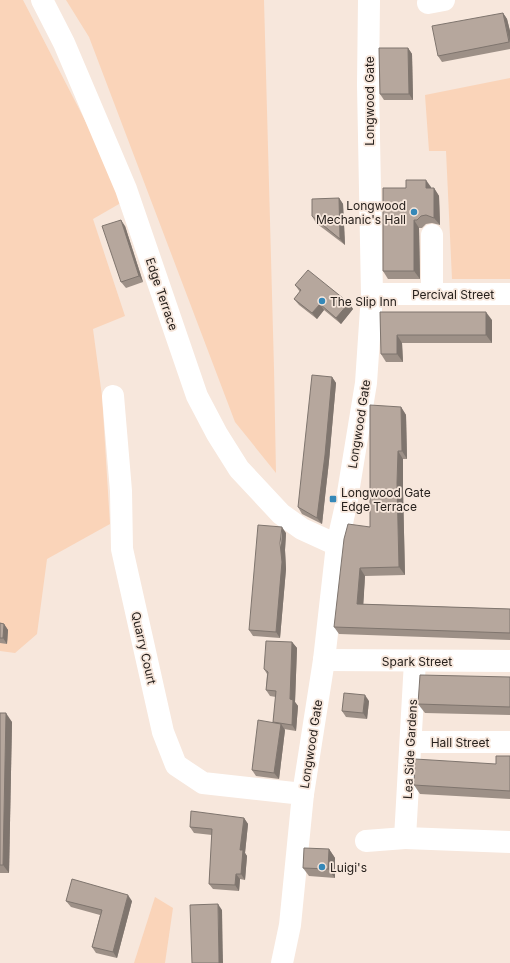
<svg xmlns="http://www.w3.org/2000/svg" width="510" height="963" viewBox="0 0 510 963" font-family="Inter,sans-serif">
	<rect width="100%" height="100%" fill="#f7e7dc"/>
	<g fill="#fad4b9">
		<polygon points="0,0 23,0 126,200 93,219 125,316 93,329 102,396 110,524 47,559 37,634 15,653 0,651"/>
		<polygon points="66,0 264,0 274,368 276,473 235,422 89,37"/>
		<polygon points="510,78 510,279 452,279 446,151 429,151 425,95"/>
		<polygon points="155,897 173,908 165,963 134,963"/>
	</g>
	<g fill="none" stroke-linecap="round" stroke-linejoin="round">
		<g stroke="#fff" stroke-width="22">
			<polyline points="42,0 64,43 126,189 197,396 217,434 239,469 281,514 302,529 337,545"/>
			<polyline points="428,3 444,0"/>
			<polyline points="432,235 432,294"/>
			<polyline points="372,294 510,294"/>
			<polyline points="113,396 121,491 122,549 163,732 176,765 203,783 303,794"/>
			<polyline points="324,660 510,661"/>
			<polyline points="415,661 405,838 510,842"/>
			<polyline points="411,742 510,742"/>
			<polyline points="366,841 405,838"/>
		</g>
		<polyline stroke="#fff" stroke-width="22" points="282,963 290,925 303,794 324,660 337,545 346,505 366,383 372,294 368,85 369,0"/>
	</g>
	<g fill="#9d9087">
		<polygon points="503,13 507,19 510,31 510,49 442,62 438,56"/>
		<polygon points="408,48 412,54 413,100 384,100 380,94"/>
		<polygon points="431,187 431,188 434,188 439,196 440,225 432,223 426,224 422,228 419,228 420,279 388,279 383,271"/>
		<polygon points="339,198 343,204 345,245 316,223 312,216"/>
		<polygon points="125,226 143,282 126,288 121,282"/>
		<polygon points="295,285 349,303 353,309 341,324 324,310 317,319 299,305 294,299 300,292"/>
		<polygon points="380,312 492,320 492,343 402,343 403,362 386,362 381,354"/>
		<polygon points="332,377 336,383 329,461 322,524 302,514 298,507"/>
		<polygon points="401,407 406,415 407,459 403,459 403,490 405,575 365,576 363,604 510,609 510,640 339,634 334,627 370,527"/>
		<polygon points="286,533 285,550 286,569 280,638 253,636 249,630"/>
		<polygon points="0,623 4,624 8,630 7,644 0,643"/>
		<polygon points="292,642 297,648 295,702 298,706 296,731 284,729 285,730 279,779 256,776 252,770 273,723 276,697 270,696 266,690 267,674 264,669"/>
		<polygon points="510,677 510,715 425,713 418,704"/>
		<polygon points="369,701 367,719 346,717 342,711"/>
		<polygon points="0,713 12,722 9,873 0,873"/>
		<polygon points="510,756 510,799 420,794 414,785 496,764"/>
		<polygon points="244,818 248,824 245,853 247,856 245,880 240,879 239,891 213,889 209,884 212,835 194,833 190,827"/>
		<polygon points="329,849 335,858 335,878 309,876 303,868"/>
		<polygon points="66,901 132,901 117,958 96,953 92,947 100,915 71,907"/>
	</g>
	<g fill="#7f756e">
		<polygon points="503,13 507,19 510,31 510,43"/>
		<polygon points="408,48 412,54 413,100 409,94"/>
		<polygon points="426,180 431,187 431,196 426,188"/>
		<polygon points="434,188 439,196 440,225 434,218"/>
		<polygon points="339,198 343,204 345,245 340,239"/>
		<polygon points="121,220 125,226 143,282 139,276"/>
		<polygon points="414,220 419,228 420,279 414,271"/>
		<polygon points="349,303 353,309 341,324 336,318"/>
		<polygon points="320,304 324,310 317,319 312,313"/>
		<polygon points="486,312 492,320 492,343 486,335"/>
		<polygon points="397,335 402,343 403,362 397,354"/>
		<polygon points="332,377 336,383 329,461 322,524 317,518"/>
		<polygon points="401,407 406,415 407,459 402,451"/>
		<polygon points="398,451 403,459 403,490 405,575 399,567 397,483"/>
		<polygon points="282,527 286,533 285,550 286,569 280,638 276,632"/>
		<polygon points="360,568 365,576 363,611 357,604"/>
		<polygon points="4,624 8,630 7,644 3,638"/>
		<polygon points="292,642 297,648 295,702 298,706 296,731 292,725 290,699"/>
		<polygon points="365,695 369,701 367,719 363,713"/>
		<polygon points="6,713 12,722 9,873 3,865"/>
		<polygon points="281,724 285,730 279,779 274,773"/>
		<polygon points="244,818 248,824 245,853 247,856 245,880 241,874 240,850"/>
		<polygon points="329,849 335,858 335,878 328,869"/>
		<polygon points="236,874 240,879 239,891 235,885"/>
		<polygon points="128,895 132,901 117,958 113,952"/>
		<polygon points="218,904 222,910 223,963 219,963"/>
	</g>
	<g fill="#b6a79d" stroke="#7f756e">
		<polygon points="503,13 509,42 438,56 432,26"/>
		<polygon points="379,48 408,48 409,94 380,94"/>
		<polygon points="406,180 426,180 426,188 434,188 434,218 426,215 421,216 417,220 414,220 414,271 383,271 383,188 406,188"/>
		<polygon points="339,198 340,239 312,216 312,199"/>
		<polygon points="121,220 139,276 121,282 102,226"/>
		<polygon points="308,270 349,303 336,318 320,304 312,313 294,299 301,290 295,285"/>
		<polygon points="380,312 486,312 486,335 397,335 397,354 381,354"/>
		<polygon points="312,375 332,377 325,455 317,518 298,507"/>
		<polygon points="370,405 401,407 402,451 398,451 397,483 399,567 360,568 357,604 510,609 510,633 334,627 344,539 348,524 370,527"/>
		<polygon points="258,525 282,527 280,543 282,562 276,632 249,630"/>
		<polygon points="0,623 4,624 3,638 0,638"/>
		<polygon points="266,641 292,642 290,699 293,700 292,725 273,722 276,691 266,690 268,672 264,669"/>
		<polygon points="420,675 510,677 510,707 418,704"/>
		<polygon points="344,693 365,695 363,713 342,711"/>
		<polygon points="0,713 6,713 3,865 0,865"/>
		<polygon points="258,720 281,724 274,773 252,770"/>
		<polygon points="496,756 510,756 510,791 414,785 415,759 496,764"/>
		<polygon points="191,811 244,818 240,850 243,850 241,874 236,874 235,885 209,884 212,829 190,827"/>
		<polygon points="304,848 329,849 328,869 303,868"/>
		<polygon points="72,879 128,895 113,952 92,947 102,910 66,901"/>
		<polygon points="218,904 219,963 192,963 190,905"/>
	</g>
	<g fill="#3588b8" stroke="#f7e7dc" stroke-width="1.5">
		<circle cx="414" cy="212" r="4"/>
		<circle cx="322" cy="301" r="4"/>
		<rect x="329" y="495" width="8" height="8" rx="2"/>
		<circle cx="322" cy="867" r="4"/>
	</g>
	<g text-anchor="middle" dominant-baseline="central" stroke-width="3.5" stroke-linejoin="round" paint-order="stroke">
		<g font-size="12" fill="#27211d" stroke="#f7e7dc">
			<text transform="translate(369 101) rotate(-90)">Longwood Gate</text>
			<text transform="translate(162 294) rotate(71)">Edge Terrace</text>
			<text x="453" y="294">Percival Street</text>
			<text transform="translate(359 424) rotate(-81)">Longwood Gate</text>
			<text transform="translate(144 648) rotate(77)">Quarry Court</text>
			<text x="417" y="661">Spark Street</text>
			<text x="460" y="742">Hall Street</text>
			<text transform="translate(311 744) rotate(-81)">Longwood Gate</text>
			<text transform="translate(410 749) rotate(-87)">Lea Side Gardens</text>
		</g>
		<g font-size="12" fill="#27211d" stroke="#f7e7dc" text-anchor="start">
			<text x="406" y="205" text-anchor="end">Longwood<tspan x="406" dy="14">Mechanic's Hall</tspan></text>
			<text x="330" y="301">The Slip Inn</text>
			<text x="341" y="492">Longwood Gate<tspan x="341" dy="14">Edge Terrace</tspan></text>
			<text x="330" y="867">Luigi's</text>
		</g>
	</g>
</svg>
